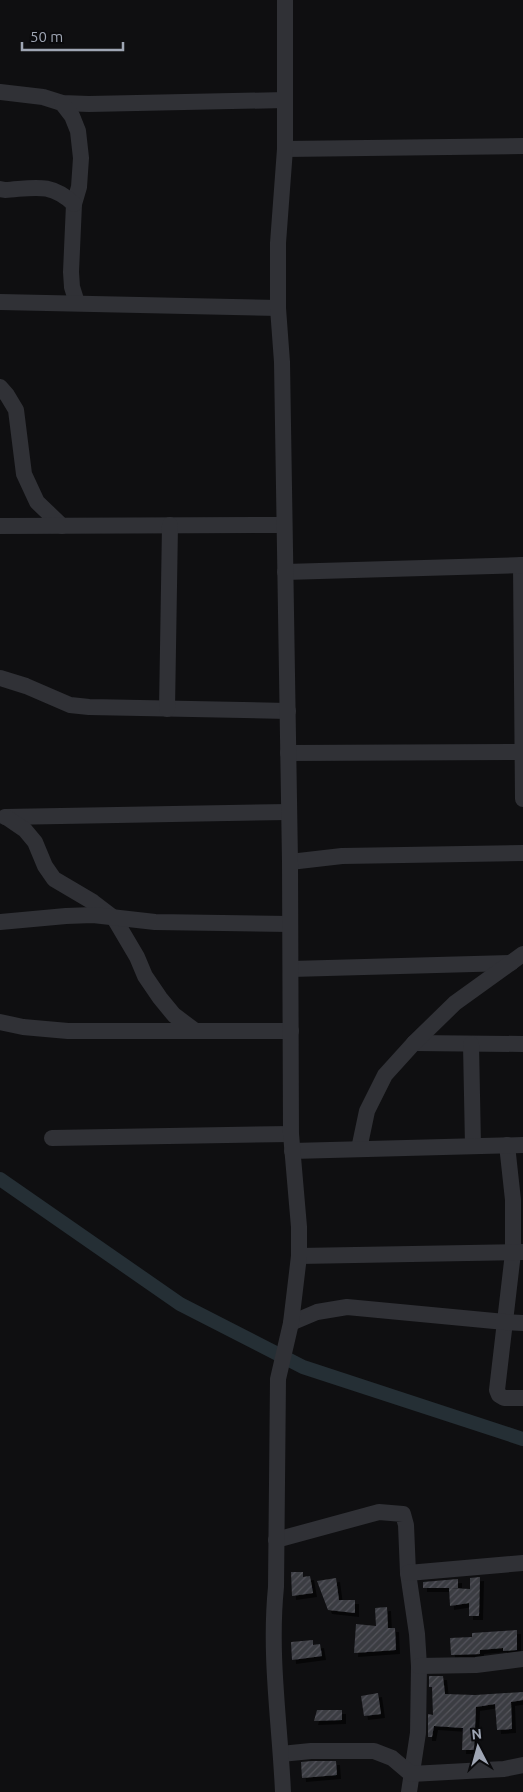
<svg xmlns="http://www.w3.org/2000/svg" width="523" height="1792" viewBox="0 0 523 1792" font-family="Ubuntu,sans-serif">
	<defs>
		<pattern id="building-hatch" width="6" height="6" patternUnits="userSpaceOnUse" patternTransform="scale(1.25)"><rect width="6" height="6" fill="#3b3c42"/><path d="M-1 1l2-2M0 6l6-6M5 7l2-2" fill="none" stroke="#54555b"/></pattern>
		<filter id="shadow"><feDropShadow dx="4" dy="4" stdDeviation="0" flood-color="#0009"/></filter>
	</defs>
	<rect width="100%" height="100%" fill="#0f0f11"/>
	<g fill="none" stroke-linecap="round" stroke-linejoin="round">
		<polyline stroke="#252f35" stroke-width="14" points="0,1179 180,1304 303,1367 523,1439"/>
	</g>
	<g fill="url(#building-hatch)" filter="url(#shadow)">
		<polygon points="291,1572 303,1572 303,1577 310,1576 313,1593 292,1596"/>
		<polygon points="480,1577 479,1616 469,1616 469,1603 450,1606 449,1588 470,1589 470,1578"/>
		<polygon points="336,1578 339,1600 355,1600 355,1613 328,1610 317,1581"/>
		<polygon points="458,1579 458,1588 423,1588 423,1582"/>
		<polygon points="387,1607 388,1628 395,1628 396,1650 354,1653 356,1624 376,1626 375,1608"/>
		<polygon points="517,1630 517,1650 503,1651 503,1648 480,1650 480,1654 451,1655 450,1638 472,1637 472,1633"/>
		<polygon points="313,1640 313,1645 320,1644 322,1656 292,1660 291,1642"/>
		<polygon points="429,1676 443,1676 445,1694 475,1695 523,1692 523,1700 511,1702 512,1729 497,1730 495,1704 476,1707 474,1750 462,1750 463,1728 434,1726 432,1737 428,1737 428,1714 433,1715 432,1687 429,1687"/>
		<polygon points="378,1693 381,1714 364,1716 361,1696"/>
		<polygon points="317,1710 342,1710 342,1720 314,1721"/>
		<polygon points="312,1761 336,1761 337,1775 302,1778 301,1762"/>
	</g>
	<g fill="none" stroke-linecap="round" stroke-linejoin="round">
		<g stroke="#303136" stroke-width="16">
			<polyline points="0,92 43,97 62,103 89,104 285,100"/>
			<polyline points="62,103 72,116 78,131 81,158 79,187 74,204 71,272 72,287 77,303"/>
			<polyline points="285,149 523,146"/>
			<path d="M0,189l5,1c30,-2 45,-8 69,14"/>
			<polyline points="0,302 278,308"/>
			<polyline points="0,387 7,395 16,410 24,474 37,502 62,526"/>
			<polyline points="0,526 284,525"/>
			<polyline points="521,565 523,799"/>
			<polyline points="285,572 523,565"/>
			<polyline points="0,678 26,686 70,705 89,707 288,711"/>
			<polyline points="167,709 170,525"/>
			<polyline points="288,753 523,752"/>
			<polyline points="5,817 289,812"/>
			<polyline points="6,817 25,830 35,842 45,866 54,879 93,902 114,918 137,957 145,976 160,998 174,1015 194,1030"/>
			<polyline points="290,862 342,856 523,853"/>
			<polyline points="0,922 66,916 93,915 155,922 290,924"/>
			<polyline points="291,969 511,963"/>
			<polyline points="0,1022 23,1027 68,1031 291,1031"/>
			<polyline points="414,1043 523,1044"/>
			<polyline points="471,1044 473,1146"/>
			<polyline points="52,1138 291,1134"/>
			<polyline points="507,1145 513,1200 513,1253 497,1390 499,1395 504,1398 523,1398"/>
			<polyline points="359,1149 367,1111 385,1075 414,1043 455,1003 523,954"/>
			<polyline points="292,1151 523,1145"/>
			<polyline points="299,1256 522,1252"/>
			<polyline points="291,1323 317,1312 347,1307 505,1322 523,1323"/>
			<polyline points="276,1540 379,1512 403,1514 406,1525 408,1573 417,1634 419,1666 418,1733 409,1792"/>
			<polyline points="408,1573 523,1563"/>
			<polyline points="419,1666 476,1665 523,1659"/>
			<polyline points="281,1754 311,1751 374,1751 392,1758 411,1774 504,1769 523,1765"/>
			<path d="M283,1792c-3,-68 -14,-136 -7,-205l2,-208 13,-56 8,-67v-29l-8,-93 -1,-272 -8,-500 -4,-54v-65l7,-94v-149"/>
		</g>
	</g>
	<g transform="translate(478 1747) rotate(354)" stroke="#0a0a0c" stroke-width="4" paint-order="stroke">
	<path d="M0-4L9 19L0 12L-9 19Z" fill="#9fa6b4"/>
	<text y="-8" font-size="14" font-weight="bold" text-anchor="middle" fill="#9fa6b4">N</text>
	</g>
	<path d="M22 42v8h101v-8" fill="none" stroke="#9fa6b4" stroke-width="2.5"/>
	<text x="30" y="42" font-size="15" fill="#9fa6b4" stroke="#0a0a0c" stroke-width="4" paint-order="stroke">50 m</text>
</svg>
